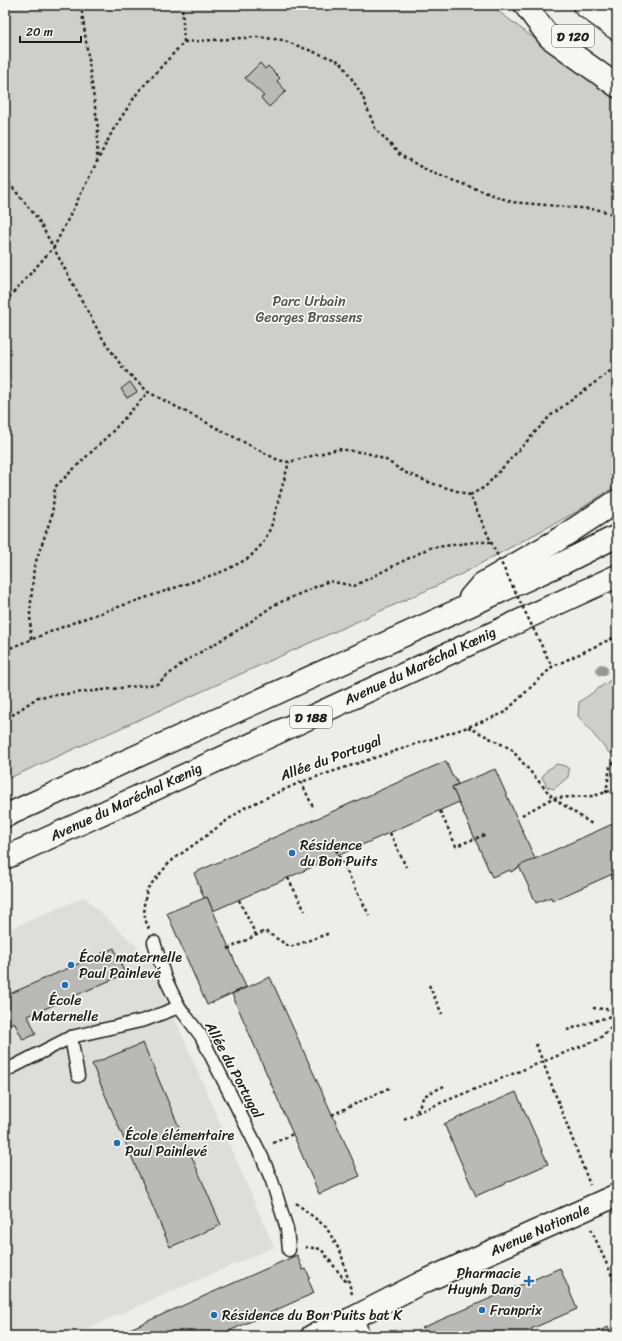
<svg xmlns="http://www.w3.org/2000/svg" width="622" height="1341" viewBox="0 0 622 1341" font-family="Sriracha,sans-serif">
	<rect width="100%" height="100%" fill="#edede9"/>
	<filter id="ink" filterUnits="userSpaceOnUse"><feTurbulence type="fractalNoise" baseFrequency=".025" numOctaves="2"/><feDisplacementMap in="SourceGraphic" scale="8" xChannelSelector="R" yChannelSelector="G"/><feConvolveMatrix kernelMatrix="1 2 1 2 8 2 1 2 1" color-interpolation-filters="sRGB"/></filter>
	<g filter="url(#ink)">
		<polygon fill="#ddddda" points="84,897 148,957 274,1247 69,1336 5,1336 5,931"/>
		<g fill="#cececb" stroke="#757574">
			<polygon points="5,5 490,5 617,101 617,485 576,512 454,578 5,780"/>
			<polygon points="615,677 617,680 617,749 610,754 578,716 579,702"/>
			<polygon points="557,764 565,766 569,769 568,777 554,789 547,787 542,777 547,770"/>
		</g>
		<g fill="#b9b9b6" stroke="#1c1c1c">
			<polygon points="260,63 265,69 268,66 280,78 277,81 286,91 269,107 261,98 264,96 245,78"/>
			<polygon points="130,382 137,392 127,398 121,389"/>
			<polygon points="446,761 452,776 454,776 458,784 452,787 459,802 213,911 207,897 204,898 194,873"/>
			<polygon points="495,769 535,859 511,872 510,870 492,877 452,787"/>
			<polygon points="617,822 617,872 552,901 551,897 536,903 519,866"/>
			<polygon points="207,897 246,987 207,1005 167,913"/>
			<polygon points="114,948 125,974 28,1016 36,1034 23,1040 14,1022 5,1026 5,996"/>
			<polygon points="270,977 360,1176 319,1194 232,994"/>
			<polygon points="143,1043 221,1225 170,1247 92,1064"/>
			<polygon points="516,1092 548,1164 476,1196 444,1124"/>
			<polygon points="297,1255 303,1270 306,1269 310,1278 308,1279 314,1293 218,1336 114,1336"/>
			<polygon points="560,1268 577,1309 531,1329 534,1336 426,1336 422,1328"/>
			<polygon points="608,1327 612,1336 588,1336"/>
		</g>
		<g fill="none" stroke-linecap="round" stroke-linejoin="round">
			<defs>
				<g id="service">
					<polyline points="154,942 165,978 179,1007 201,1036 262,1157 272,1181 287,1229 289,1250"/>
					<polyline points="71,1037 78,1076"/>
					<polyline points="5,1071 71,1037 145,1020 179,1007"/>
				</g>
				<g id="minor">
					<polyline points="351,1319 359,1336"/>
					<polyline points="312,1336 351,1319 421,1283 617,1195"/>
				</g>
				<g id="primary">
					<polyline points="525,5 549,37 617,86"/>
					<polyline points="584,5 617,29"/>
					<polyline points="470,598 482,584 556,541 617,501"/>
					<polyline points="5,816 565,562 617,536"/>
					<polyline points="5,858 617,576"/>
				</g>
			</defs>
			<use href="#service" stroke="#1c1c1c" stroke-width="15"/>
			<use href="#minor" stroke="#1c1c1c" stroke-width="25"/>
			<use href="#primary" stroke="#1c1c1c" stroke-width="25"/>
			<g stroke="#1c1c1c" stroke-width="2.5" stroke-dasharray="3 3" stroke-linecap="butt">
				<polyline points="81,5 98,128 97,163"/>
				<polyline points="184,42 257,37 282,40 341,62 362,95 375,128 400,155 430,172 512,202 601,210 617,216"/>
				<polyline points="5,178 38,219 101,336 123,368 148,392 278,460 289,462 338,449 367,453 386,460 404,472 431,483 470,495 491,542 475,542 429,548 354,586 329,581 274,605 243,627 184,662 157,684 38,697 5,720"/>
				<polyline points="5,302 54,247 113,130 138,92 184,42 182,5"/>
				<polyline points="470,495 485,487 550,416 617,366"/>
				<polyline points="614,637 617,647"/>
				<polyline points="31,639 30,613 34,567 52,515 55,487 112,432 148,392"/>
				<polyline points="5,650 80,620 224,571 249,558 263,543 271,527 289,462"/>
				<polyline points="468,727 511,749 553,798 592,824"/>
				<polyline points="301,782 314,809"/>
				<polyline points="606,793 610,767 617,759"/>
				<polyline points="440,811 456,846 487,834"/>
				<polyline points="522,815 553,798 593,796 617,789"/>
				<polyline points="390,833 406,867"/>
				<polyline points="336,850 369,915"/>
				<polyline points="288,878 305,911"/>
				<polyline points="239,900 256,935"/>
				<polyline points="149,929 145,919 144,905 147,889 170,862 244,808 301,782 468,727 504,713 552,667 617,636"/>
				<polyline points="228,949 265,931 290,947 330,933"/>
				<polyline points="429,985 442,1014"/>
				<polyline points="593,1008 617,1010"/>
				<polyline points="567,1030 617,1014"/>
				<polyline points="536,1044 590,1185"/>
				<polyline points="444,1086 424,1096 416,1113 599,1039 617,1021"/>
				<polyline points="332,1115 391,1087"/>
				<polyline points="404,1119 416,1113"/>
				<polyline points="273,1143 293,1134"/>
				<polyline points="296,1203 326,1227 341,1253 352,1294"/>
				<polyline points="591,1229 617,1287"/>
				<polyline points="305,1247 321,1249 347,1283"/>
			</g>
			<use href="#service" stroke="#f6f6f2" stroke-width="12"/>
			<use href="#minor" stroke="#f6f6f2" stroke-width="22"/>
			<use href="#primary" stroke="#f6f6f2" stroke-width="22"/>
			<polyline stroke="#1c1c1c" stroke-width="2.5" stroke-dasharray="3 3" stroke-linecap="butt" points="491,542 552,667"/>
		</g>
		<circle fill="#979795" cx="602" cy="670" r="6"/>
	</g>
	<g fill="#1f6fb2" stroke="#f6f6f2" stroke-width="1.5">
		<circle cx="292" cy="853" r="4"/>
		<circle cx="71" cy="965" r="4"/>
		<circle cx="65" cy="985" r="4"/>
		<circle cx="117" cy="1143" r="4"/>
		<path d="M527 1275h4v4h4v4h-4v4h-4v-4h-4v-4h4z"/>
		<circle cx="482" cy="1310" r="4"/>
		<circle cx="214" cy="1315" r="4"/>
	</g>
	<g text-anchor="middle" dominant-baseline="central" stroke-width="3.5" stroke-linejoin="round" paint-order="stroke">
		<g fill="#f6f6f2" stroke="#5d5d5c" stroke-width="1">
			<rect x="552" y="25" width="42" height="22" rx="3"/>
			<rect x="290" y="706" width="42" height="22" rx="3"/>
		</g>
		<g font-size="13" font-weight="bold" fill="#1c1c1c">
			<text x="573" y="36">D 120</text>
			<text x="311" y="717">D 188</text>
		</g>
		<g font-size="14" fill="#515151" stroke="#f6f6f2">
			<text x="309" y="301">Parc Urbain<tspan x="309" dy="16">Georges Brassens</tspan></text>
		</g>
		<g font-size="14" fill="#1c1c1c" stroke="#f6f6f2">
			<text transform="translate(420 666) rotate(-25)">Avenue du Maréchal Kœnig</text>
			<text transform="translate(331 758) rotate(-20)">Allée du Portugal</text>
			<text transform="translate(126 802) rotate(-25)">Avenue du Maréchal Kœnig</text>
			<text transform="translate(234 1070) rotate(62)">Allée du Portugal</text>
			<text transform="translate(540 1230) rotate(-24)">Avenue Nationale</text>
		</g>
		<g font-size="14" fill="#1c1c1c" stroke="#f6f6f2" text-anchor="start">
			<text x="300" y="845">Résidence<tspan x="300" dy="16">du Bon Puits</tspan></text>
			<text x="79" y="957">École maternelle<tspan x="79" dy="16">Paul Painlevé</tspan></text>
			<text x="65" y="1000" text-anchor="middle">École<tspan x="65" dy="16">Maternelle</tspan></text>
			<text x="125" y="1135">École élémentaire<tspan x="125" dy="16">Paul Painlevé</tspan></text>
			<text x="521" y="1273" text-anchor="end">Pharmacie<tspan x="521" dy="16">Huynh Dang</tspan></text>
			<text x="490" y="1310">Franprix</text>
			<text x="222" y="1315">Résidence du Bon Puits bat K</text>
		</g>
	</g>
	<rect width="622" height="1341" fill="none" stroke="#f6f6f2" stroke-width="20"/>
	<rect x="10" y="10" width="602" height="1321" fill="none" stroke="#1c1c1c" stroke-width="1.5" filter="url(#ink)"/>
	<path d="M20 36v6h61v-6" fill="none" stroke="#1c1c1c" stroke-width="2"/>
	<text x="26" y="36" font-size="12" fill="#1c1c1c" stroke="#f6f6f2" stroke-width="3" paint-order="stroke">20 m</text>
</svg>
